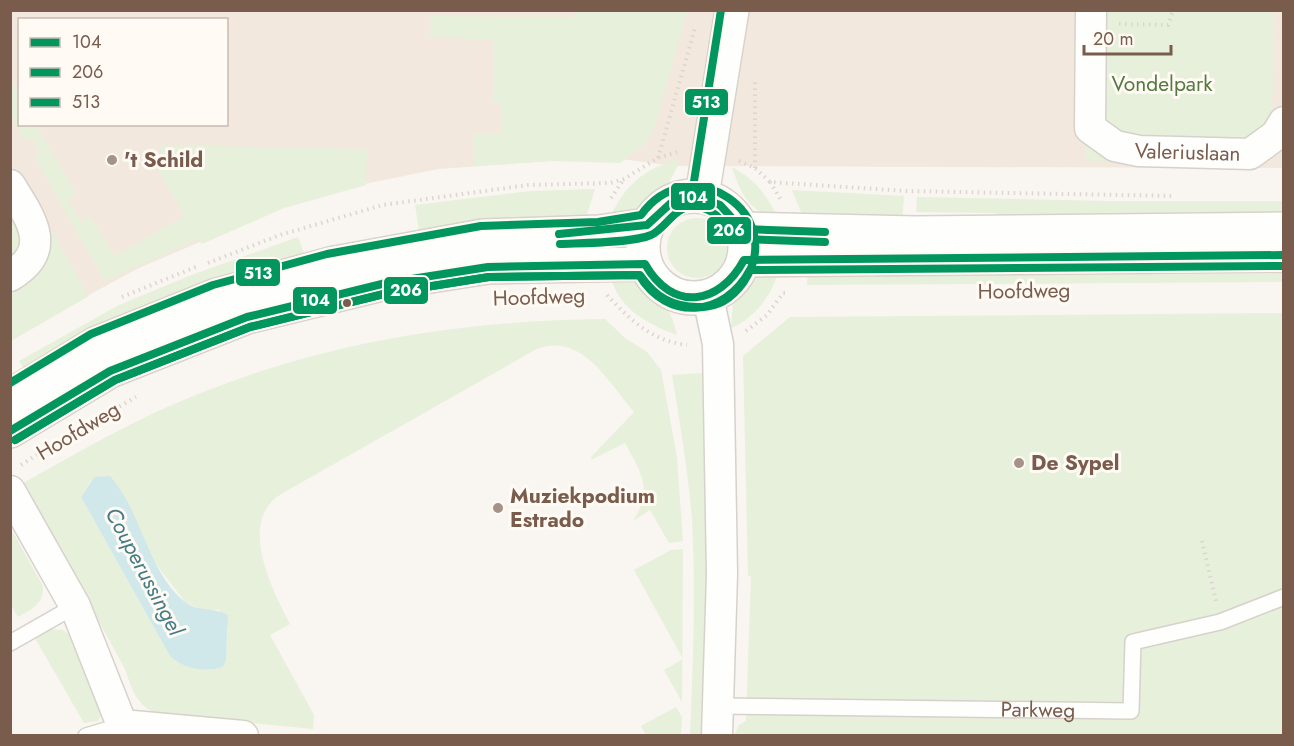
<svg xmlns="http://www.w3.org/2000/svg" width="1294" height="746" viewBox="0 0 1294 746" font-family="Jost,sans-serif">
	<rect width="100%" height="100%" fill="#f9f5f0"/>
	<path fill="#f2e8de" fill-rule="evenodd" d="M11,11h1272v157l-610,-2 -66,-9 -169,12 -128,26 -171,73 -128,69zM20,20h206v104h-206z"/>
	<g fill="#e7f0db" fill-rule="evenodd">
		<polygon points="580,10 687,11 653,133 644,145 620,163 552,161 473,166 473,134 502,134 502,103 494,102 494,40 430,37 431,16 572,18"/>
		<polygon points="1089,11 1274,11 1272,117 1268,154 1085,161"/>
		<polygon points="11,78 19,96 20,124 36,125 76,193 67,200 81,222 91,217 115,256 185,216 150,156 161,156 160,145 367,149 366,185 284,208 202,244 198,239 105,281 34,156 40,152 32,138 25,141 11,116"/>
		<path d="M680,160c-15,37 -32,48 -70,58 13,-31 36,-52 70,-58z"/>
		<path d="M732,167c22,12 35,27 45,50 -28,-4 -37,-25 -45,-50z"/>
		<polygon points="595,189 584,224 420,236 415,205 531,191"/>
		<polygon points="792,190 904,196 902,222 805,222"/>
		<polygon points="917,197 1108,201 1284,201 1283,217 1005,220 995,213 916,212"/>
		<polygon points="10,208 24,245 10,264"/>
		<circle cx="697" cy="248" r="30"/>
		<polygon points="45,219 89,296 11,341 10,291"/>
		<polygon points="298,237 306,259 28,375 19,361 119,305 194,274"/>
		<polygon points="1284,265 1283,282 807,285 808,270"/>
		<path d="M779,269c-6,24 -24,50 -48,59l2,-27 26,-26z"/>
		<path d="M610,275c40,6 57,20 67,60 -29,-10 -59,-27 -67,-60z"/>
		<polygon points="1283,313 1283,735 734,736 739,725 746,721 751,576 748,576 743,356 790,317"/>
		<path d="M605,319l20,19 22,14 14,18 16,87 6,84 -14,2 -19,-33 -17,11c21,-32 8,-48 -8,-78l-34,17 1,-4 42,-44c-26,-30 -53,-82 -99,-62l-254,144c-44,28 -9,95 9,130l-20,11 44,80 -1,14 -156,-15c-21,-9 -25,-25 -32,-45l-102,-186c49,-27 98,-56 149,-78 137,-60 284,-85 433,-86zM91,480l95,123 18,7h15l9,17 -2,33 -4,7c-20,7 -35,0 -52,-11l-89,-159z"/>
		<path d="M704,373l5,190 -4,172h-15c3,-71 6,-143 2,-215 -4,-49 -12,-97 -20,-145z"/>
		<path d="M11,529l32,57c1,18 -11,23 -25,31l-7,-12z"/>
		<polygon points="683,549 682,702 664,670 683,659 634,570 671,550"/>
		<polygon points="51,629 63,630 74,638 103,712 98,721 84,723 35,638"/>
		<polygon points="676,707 682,717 681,735 646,735 641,726"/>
	</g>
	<path fill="#d0e8ea" d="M110,476c32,36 37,95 75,126 13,10 29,5 43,13l-2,45 -3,7c-18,6 -39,2 -53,-11l-89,-159 13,-20z"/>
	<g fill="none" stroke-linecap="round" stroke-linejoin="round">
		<defs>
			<g id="lane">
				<polyline points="10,643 75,606"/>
				<path id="s1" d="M718,706l413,5 2,-69 87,-20 64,-25"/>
				<polyline points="86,736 122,725"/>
			</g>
			<g id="street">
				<path id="s2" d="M1091,10l-1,118 25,18 24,5 111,3 26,-19 8,-13"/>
				<path d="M10,185c20,33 45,64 0,91"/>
				<polyline points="708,297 718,344 722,574 717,736"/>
				<polyline points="10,491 75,606 122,725 122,736"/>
				<polyline points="122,725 243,736"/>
			</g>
			<g id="secondary">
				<polyline points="702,196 732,10"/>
				<circle cx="694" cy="247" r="51"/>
				<polyline points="742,229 915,233 1284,229"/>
				<polyline points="744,260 1284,255"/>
				<polyline points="10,396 95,344 217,295 330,264 483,236 599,232 647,225"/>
				<polyline points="10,431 110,371 247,317 386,283 488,267 645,264"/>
			</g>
		</defs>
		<use href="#lane" stroke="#d7d1cb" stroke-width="18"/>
		<use href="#street" stroke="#d7d1cb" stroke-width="33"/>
		<use href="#secondary" stroke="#d9d2cb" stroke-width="36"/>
		<g stroke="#dcd5d0" stroke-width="4" stroke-dasharray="1.5 4.5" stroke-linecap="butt">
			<polyline points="1119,24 1168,25 1173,10"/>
			<polyline points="658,158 695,28"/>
			<polyline points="739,161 755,168 770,182 906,191 1175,196"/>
			<polyline points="755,168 755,79"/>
			<polyline points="770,182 781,200"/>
			<polyline points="611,198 624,179"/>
			<polyline points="208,263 280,235 383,205 528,185 610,183 624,179 658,158 677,152"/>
			<path d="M607,295c23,25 45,46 80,50"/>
			<polyline points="122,297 198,266"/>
			<polyline points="746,331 767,315 783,293 788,293"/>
			<polyline points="62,439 136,397"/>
			<polyline points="21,465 50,446"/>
			<polyline points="1202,541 1216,601"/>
		</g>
		<use href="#lane" stroke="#fefefd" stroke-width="15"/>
		<use href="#street" stroke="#fefefd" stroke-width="30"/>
		<use href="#secondary" stroke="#fefefd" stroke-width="33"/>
		<defs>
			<g id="bus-1">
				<polyline points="559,234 647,225 671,203 696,196 720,205 742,229 825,232"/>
				<path d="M10,431l100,-60 137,-54 139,-34 102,-16 157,-3c27,48 74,42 99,-4l540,-5"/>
			</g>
			<g id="bus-2">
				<path d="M560,244c21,-1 73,-1 91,-9 19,-9 25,-37 55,-26 16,6 20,23 34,30l85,3"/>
				<path d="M15,440l100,-60 135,-53 138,-34 101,-16 150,-2c28,47 86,42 111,-5l534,-4"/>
			</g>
			<g id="bus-3">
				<polyline points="692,194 721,10"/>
				<path d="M10,383l81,-49 122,-49 114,-31 154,-28 117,-4 43,-7c49,-68 149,-1 102,68 -10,14 -24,24 -42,24 -28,1 -46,-10 -61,-32l-151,2 -101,16 -138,34 -135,53 -100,60"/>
			</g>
		</defs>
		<use href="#bus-1" stroke="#fffaf3" stroke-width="12"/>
		<use href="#bus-2" stroke="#fffaf3" stroke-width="12"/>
		<use href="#bus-3" stroke="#fffaf3" stroke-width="12"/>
		<use href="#bus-1" stroke="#00965e" stroke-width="8"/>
		<use href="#bus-2" stroke="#00965e" stroke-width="8"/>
		<use href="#bus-3" stroke="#00965e" stroke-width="8"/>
	</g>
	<g fill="#a69286" stroke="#fffaf3" stroke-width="2">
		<circle cx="112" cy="160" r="6"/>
		<circle cx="1019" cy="463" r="6"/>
		<circle cx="498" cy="508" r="6"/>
	</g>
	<circle fill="#7a5c4d" stroke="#fffaf3" stroke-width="2" cx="347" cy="303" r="5"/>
	<g text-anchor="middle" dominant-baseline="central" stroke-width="6" stroke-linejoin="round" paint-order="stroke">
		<g font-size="21" fill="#537a41" stroke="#fffaf3">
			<text x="1162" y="84">Vondelpark</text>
		</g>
		<g font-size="21" fill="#7a5c4d" stroke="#fffaf3">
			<text stroke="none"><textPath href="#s2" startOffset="222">Valeriuslaan</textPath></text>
			<text transform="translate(1024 291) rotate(-1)">Hoofdweg</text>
			<text transform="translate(539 297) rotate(-2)">Hoofdweg</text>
			<text transform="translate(78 431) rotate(-31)">Hoofdweg</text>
			<text stroke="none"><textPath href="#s1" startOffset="320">Parkweg</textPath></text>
		</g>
		<g font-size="21" font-weight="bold" fill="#7a5c4d" stroke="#fffaf3" text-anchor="start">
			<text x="124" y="160">'t Schild</text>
			<text x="1031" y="463">De Sypel</text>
			<text x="510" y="496">Muziekpodium<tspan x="510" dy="24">Estrado</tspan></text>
		</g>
		<g font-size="22" font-style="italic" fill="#437c86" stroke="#fffaf3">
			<text transform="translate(145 571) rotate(62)">Couperussingel</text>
		</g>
	</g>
	<g stroke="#fffaf3" stroke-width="2">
		<rect x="684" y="88" width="45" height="28" rx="6" fill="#00965e"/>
		<rect x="670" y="182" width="46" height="29" rx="6" fill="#00965e"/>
		<rect x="706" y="216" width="46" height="29" rx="6" fill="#00965e"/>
		<rect x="235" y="258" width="46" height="29" rx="6" fill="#00965e"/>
		<rect x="383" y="276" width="46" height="29" rx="6" fill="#00965e"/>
		<rect x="292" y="286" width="46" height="29" rx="6" fill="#00965e"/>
	</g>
	<g font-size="16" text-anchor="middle" font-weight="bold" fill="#fff">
		<text x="706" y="108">513</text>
		<text x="693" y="203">104</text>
		<text x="729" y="236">206</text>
		<text x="258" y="279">513</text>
		<text x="406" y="296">206</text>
		<text x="315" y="306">104</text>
	</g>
	<rect width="1294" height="746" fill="none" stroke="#7a5c4d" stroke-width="24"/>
	<rect x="18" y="18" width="210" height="108" fill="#fffaf3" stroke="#cabbb1" stroke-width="1.5"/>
	<rect x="30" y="38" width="30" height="9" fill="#00965e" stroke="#cabbb1" stroke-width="1.5"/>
	<text x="72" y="48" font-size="18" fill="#7a5c4d">104</text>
	<rect x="30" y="68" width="30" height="9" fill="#00965e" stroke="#cabbb1" stroke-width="1.5"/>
	<text x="72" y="78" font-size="18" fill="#7a5c4d">206</text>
	<rect x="30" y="98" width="30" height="9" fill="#00965e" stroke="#cabbb1" stroke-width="1.5"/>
	<text x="72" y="108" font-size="18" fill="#7a5c4d">513</text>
	<path d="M1084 45v9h87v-9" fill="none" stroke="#7a5c4d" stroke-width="3"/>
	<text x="1093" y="45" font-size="18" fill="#7a5c4d" stroke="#fffaf3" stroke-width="4.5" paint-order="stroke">20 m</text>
</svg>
